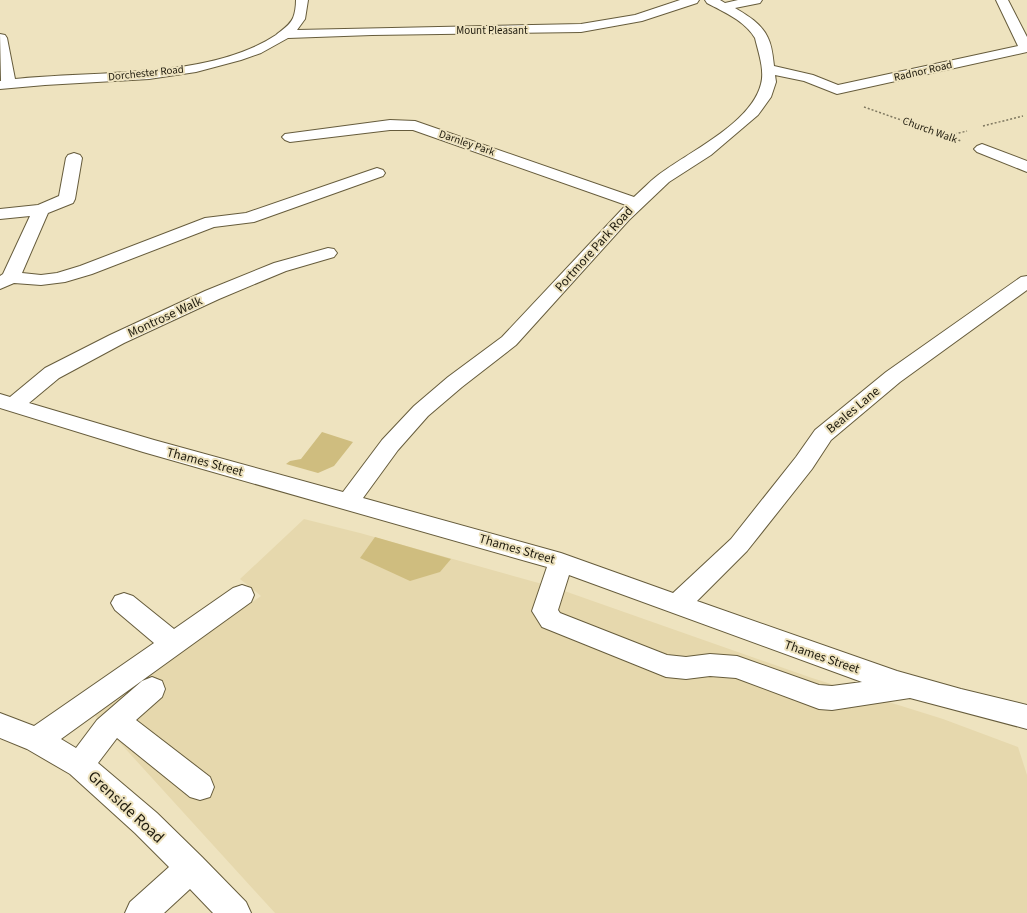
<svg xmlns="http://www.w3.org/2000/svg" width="1027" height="913" viewBox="0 0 1027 913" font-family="'Source Sans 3',sans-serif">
	<rect width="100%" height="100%" fill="#eee3bf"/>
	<polygon fill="#e6d8ad" points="304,519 360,533 553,587 812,678 943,719 1018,747 1027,775 1027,913 275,913 91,711 261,596 240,579"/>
	<g fill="#cfbd7f">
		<polygon points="322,432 353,442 334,466 318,473 286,464 290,461 301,459"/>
		<polygon points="375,537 451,559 440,572 410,581 360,558"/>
	</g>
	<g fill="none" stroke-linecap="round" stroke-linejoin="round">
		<defs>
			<g id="minor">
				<path d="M296,0h12l-3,19 -8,11 284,-6 54,-9 45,-15h19l-2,3 -55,18 -61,11 -209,3 -84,3 -27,15 -20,7 -45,12 -47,7 -104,6 -45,4v-8h1l-1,-47 5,1 2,3 8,41c79,-9 193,1 261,-44 6,-5 14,-10 17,-17 2,-5 3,-12 3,-18z"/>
				<path d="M705,0h15l5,3 13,-3h24l-2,3 -25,5c12,7 27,16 33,30 4,8 5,19 6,28l39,9 25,10 180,-39 -22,-46h12l19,37v15l-190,42 -33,-13 -29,-6 1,7 -5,15 -13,18 -47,40 -42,27 -40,38 -113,125 -54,42 -34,29 -30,34 -35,48 198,55 112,40 58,-54 65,-82 19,-27 71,-58 135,-95 6,-1v14l-127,92 -69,58 -19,29 -65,82 -50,50 200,70 64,18 66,16v24l-117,-31 -78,12 -13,-1 -83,-31 -26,-2 -24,3 -20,-2 -124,-50 -10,-16 15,-44 -404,-115 -143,-44v-14l10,3 35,-29 65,-33 95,-44 69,-28 54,-15 6,1 3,4 -3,4 -48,14 -67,28 -95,44 -65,35 -30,25 125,37 189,52 39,-52 32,-34 34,-29 54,-40 124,-132 -213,-75h-23l-100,12 -5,-2 -3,-3 3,-3 105,-14 25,1 219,76c8,-7 15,-15 23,-21 31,-24 94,-52 104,-92 4,-14 -3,-33 -6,-46 -10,-17 -31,-26 -48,-35zM569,575l293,107 -30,4 -13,-1 -82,-29 -27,-2 -24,3 -19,-2 -107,-42 -2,-3z"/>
				<polygon points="982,144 1027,161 1027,172 977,152 974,149 977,146"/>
				<polygon points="74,153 80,155 82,158 75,199 73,203 48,213 22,273 41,275 57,273 80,266 205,218 246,213 371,170 377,168 383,170 385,173 383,176 254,222 214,227 92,274 65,282 41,285 14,283 0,289 0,276 3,274 30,216 0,219 0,209 38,205 59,196 66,158 68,155"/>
				<polygon points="242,585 251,588 254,595 251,602 61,739 76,748 97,720 142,681 152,677 162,681 165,689 162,697 136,720 210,777 214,787 210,797 200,800 190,797 117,738 98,763 157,813 202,857 246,902 251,913 213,913 190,889 164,913 125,913 130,902 169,867 135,833 70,774 27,749 0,738 0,713 34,726 154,643 115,610 111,603 115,596 124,593 133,596 174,629 233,588"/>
			</g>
		</defs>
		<use href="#minor" stroke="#665c3c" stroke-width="2"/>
		<g stroke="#7f7860" stroke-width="1.5" stroke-dasharray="2 2" stroke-linecap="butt">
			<polyline points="864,107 961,141"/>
			<polyline points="983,126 1023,116"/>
			<polyline points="947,136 967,131"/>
		</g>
		<use href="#minor" fill="#fff" fill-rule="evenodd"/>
	</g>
	<g text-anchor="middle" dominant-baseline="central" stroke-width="4" stroke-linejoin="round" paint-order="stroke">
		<g font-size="11" fill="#1f1b0e" stroke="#eee3bf">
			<text x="492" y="30">Mount Pleasant</text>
			<text transform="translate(923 71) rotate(-13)">Radnor Road</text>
			<text transform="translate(146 73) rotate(-6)">Dorchester Road</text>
			<text transform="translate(930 130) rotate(20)">Church Walk</text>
			<text transform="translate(467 143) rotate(19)">Darnley Park</text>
		</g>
		<g font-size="13" fill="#1f1b0e" stroke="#eee3bf">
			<text transform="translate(594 249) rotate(-48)">Portmore Park Road</text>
			<text transform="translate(165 317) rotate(-25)">Montrose Walk</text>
			<text transform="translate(853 410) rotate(-40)">Beales Lane</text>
			<text transform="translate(205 462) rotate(15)">Thames Street</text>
			<text transform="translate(517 549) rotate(16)">Thames Street</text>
			<text transform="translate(822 657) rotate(19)">Thames Street</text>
		</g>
		<g font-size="16" fill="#1f1b0e" stroke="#eee3bf">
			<text transform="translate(126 807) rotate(43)">Grenside Road</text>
		</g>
	</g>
</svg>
